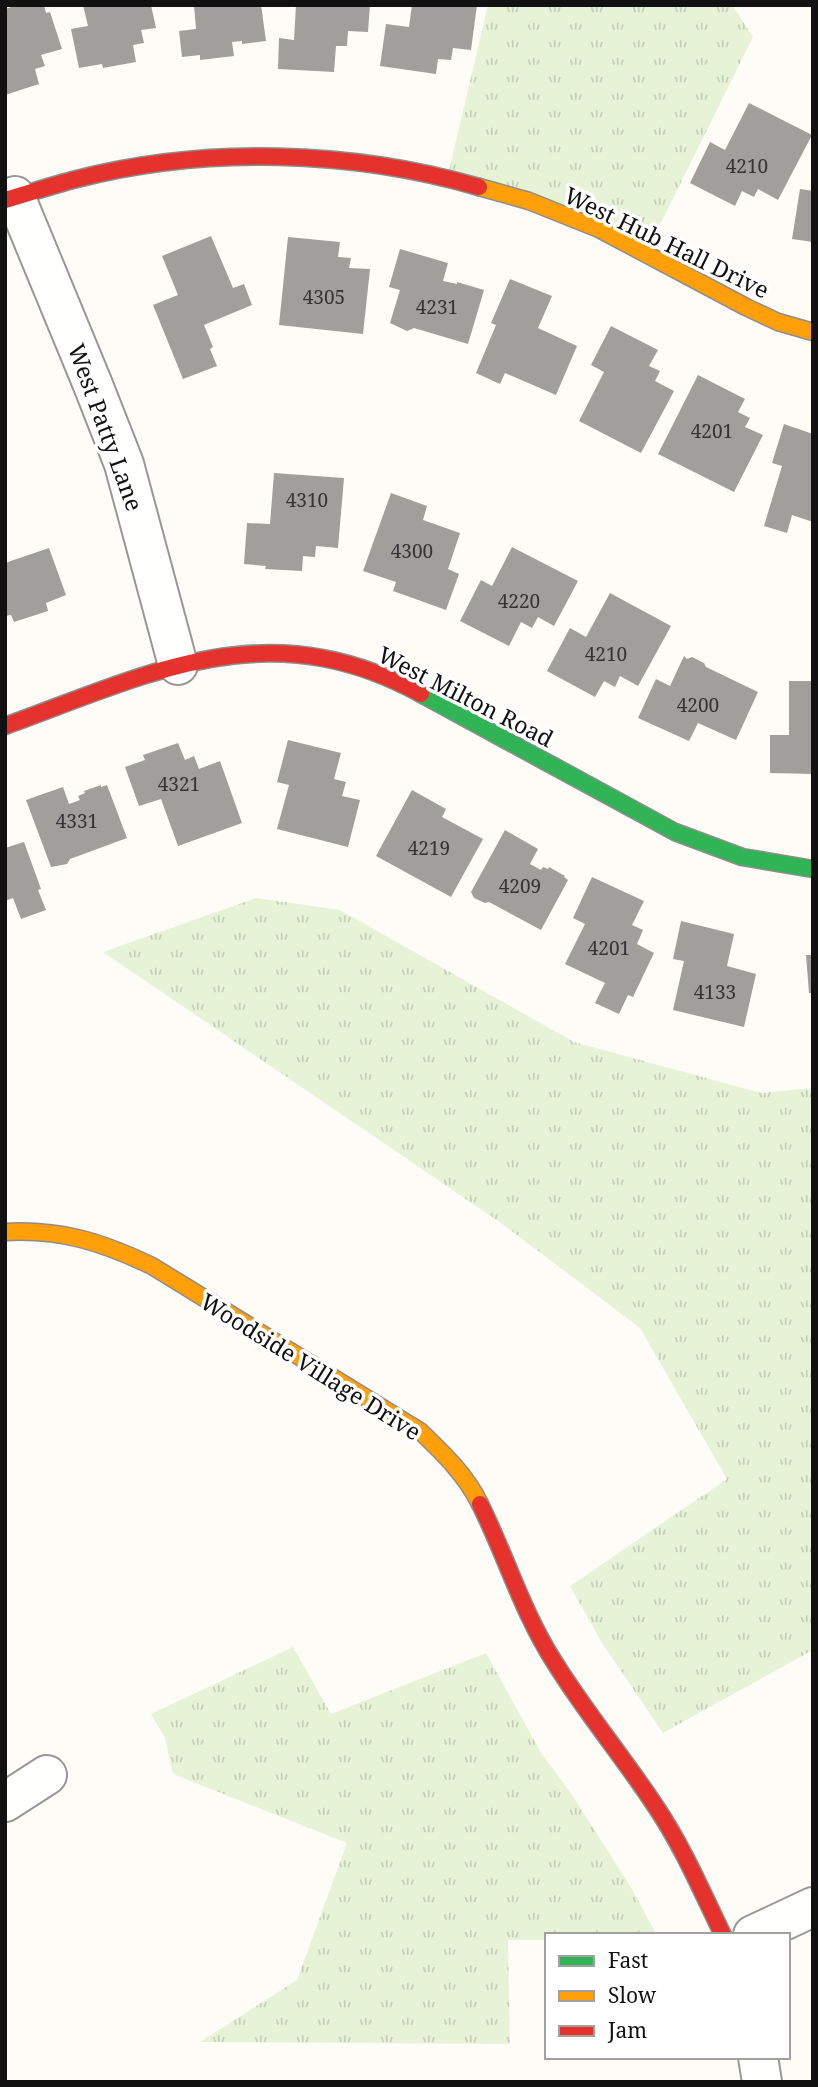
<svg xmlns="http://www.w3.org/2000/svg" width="818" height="2087" viewBox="0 0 818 2087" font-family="'Noto Serif',serif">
	<defs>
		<pattern id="park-tufts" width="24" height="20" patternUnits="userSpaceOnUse" patternTransform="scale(1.75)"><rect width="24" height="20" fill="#e7f3d7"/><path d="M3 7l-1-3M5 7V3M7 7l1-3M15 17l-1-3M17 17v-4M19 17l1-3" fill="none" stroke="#c5cfb8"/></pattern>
	</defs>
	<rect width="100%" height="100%" fill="#fdfcf7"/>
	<g fill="url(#park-tufts)">
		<polygon points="488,5 732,5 753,37 646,253 447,179"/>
		<polygon points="256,898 340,910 574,1042 761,1093 813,1088 813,1650 663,1733 602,1643 570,1586 727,1479 640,1328 501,1223 103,952"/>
		<polygon points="293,1647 331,1714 486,1653 540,1751 572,1795 629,1884 657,1935 547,1935 547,1940 508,1940 510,2044 200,2042 297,1980 347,1843 173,1774 165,1738 151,1714"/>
	</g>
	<g fill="#a19f9c">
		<polygon points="18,5 44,5 46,13 50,12 62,49 41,55 45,66 35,69 39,84 5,95 5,9"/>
		<polygon points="83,5 151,5 156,28 141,30 144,43 133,45 136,62 103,68 102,64 79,68 71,29 88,26"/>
		<polygon points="194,5 261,5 266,41 242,44 242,41 232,42 234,56 200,60 200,55 182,57 179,31 196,29"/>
		<polygon points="296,5 370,5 368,32 348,31 347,46 336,46 334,72 278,69 279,38 294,40"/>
		<polygon points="412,5 477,5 471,50 453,48 451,60 438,59 436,74 380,66 386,24 409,27"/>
		<polygon points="749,103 812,135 778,200 758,189 754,197 742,191 735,206 690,183 710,142 725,150"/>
		<polygon points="800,189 813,191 813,242 792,239"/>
		<polygon points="211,236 233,288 244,284 252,305 204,325 213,347 210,349 217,366 183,379 153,305 178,295 162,256"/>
		<polygon points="288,237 340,242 338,257 351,258 349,268 370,269 363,334 279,325"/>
		<polygon points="400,249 448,263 443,281 457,284 457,282 484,290 468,344 414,328 407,331 390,323 400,290 389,287"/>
		<polygon points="510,279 552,296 538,328 577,346 556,395 505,373 500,384 476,373 496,325 491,323"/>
		<polygon points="611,326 658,350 649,366 660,371 655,381 674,391 641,453 579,421 604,372 591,365"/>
		<polygon points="698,375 745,399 738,412 750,418 745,427 763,435 734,492 658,454"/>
		<polygon points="784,424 813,434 813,522 792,515 787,533 764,526 782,466 772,463"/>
		<polygon points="274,473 344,478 338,548 316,546 315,557 303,556 302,571 265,569 266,566 244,564 247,523 270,524"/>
		<polygon points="391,493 427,506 423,520 460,533 448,569 459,574 446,610 393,591 396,582 363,571"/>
		<polygon points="512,547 578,581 554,626 538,617 532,628 521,622 509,646 460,621 481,580 492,586"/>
		<polygon points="49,548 66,595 46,603 48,611 14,622 11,615 5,616 5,563"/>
		<polygon points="610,593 671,626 638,686 620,676 615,687 604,681 595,697 547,671 570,628 586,637"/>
		<polygon points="684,656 687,659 692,657 704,663 706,667 758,692 736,740 698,723 689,741 638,718 656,679 670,686"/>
		<polygon points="789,681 813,681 813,774 770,773 770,735 789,735"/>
		<polygon points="288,740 341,753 334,779 346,782 342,796 360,800 348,847 277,829 289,785 277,782"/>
		<polygon points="178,743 185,760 194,756 199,769 220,761 242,823 178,846 161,799 139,806 125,767 145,760 143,755"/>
		<polygon points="101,785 101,787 107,785 127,838 70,859 67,864 51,867 26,800 63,787 69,804 80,800 78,796 85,793 84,791"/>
		<polygon points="412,790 446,809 442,817 483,839 451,897 376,856"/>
		<polygon points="505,830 538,849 530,864 541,870 543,867 548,869 549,867 565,876 564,877 568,880 541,930 489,902 485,903 474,898 471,892"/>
		<polygon points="24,842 41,889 38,890 46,910 21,919 13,898 5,901 5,848"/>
		<polygon points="592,877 644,901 632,925 643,930 637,944 654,953 633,997 628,995 619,1014 595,1003 605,983 565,964 585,924 573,918"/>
		<polygon points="681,921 734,934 727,966 756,974 744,1027 673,1010 684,961 673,959"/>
		<polygon points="806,955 813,955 813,993 809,993"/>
	</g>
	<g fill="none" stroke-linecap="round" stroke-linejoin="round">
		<defs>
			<g id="street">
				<polyline points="15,196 93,385 124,464 178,665"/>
				<polyline points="5,1802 47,1775"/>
				<polyline points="753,1935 813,1907"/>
				<polyline points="758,2057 762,2082"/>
			</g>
			<polyline id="fast" points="421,694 675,832 742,857 813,869"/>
			<g id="slow">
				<polyline points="479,187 529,201 599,229 746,307 778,322 813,332"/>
				<path d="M5,1232c56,-3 97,10 147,34l268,165c23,22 46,44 60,73"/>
			</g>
			<g id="jam">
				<path d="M5,200c24,-7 48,-15 72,-21 129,-33 274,-29 402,8"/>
				<path d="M5,726c148,-54 264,-115 416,-32"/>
				<path d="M480,1504c26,52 43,110 75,159 31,50 69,95 101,144 27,40 46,85 67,128"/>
			</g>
		</defs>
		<use href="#street" stroke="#979795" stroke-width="42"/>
		<use href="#fast" stroke="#8e8d8b" stroke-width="19"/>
		<use href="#slow" stroke="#8e8d8b" stroke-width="19"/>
		<use href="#jam" stroke="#8e8d8b" stroke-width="19"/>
		<use href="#street" stroke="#fffffe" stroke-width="38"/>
		<use href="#fast" stroke="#30b455" stroke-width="16"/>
		<use href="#slow" stroke="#ff9f0a" stroke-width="16"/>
		<use href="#jam" stroke="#e5322d" stroke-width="16"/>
	</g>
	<g text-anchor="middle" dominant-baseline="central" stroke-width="7" stroke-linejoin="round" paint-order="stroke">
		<g font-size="19" fill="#353434">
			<text x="747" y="166">4210</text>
			<text x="324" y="297">4305</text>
			<text x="437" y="307">4231</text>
			<text x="712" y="431">4201</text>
			<text x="307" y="500">4310</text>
			<text x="412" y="551">4300</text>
			<text x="519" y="601">4220</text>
			<text x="606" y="654">4210</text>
			<text x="698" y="705">4200</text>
			<text x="179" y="784">4321</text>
			<text x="77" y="821">4331</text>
			<text x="429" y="848">4219</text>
			<text x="520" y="886">4209</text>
			<text x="609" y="948">4201</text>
			<text x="715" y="992">4133</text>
		</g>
		<g font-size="23" fill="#111" stroke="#fff">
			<text transform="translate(667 242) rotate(26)">West Hub Hall Drive</text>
			<text transform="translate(106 427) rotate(70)">West Patty Lane</text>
			<text transform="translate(466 696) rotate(27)">West Milton Road</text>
			<text transform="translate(311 1366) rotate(32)">Woodside Village Drive</text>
		</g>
	</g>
	<rect width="818" height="2087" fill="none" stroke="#111111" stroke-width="14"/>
	<rect x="545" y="1933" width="245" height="126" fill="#ffffff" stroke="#a0a0a0" stroke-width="2"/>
	<rect x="559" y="1956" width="35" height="10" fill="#30b455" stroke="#a0a0a0" stroke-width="2"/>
	<text x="608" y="1968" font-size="21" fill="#111111">Fast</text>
	<rect x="559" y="1991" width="35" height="10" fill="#ff9f0a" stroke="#a0a0a0" stroke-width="2"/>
	<text x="608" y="2003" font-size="21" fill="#111111">Slow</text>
	<rect x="559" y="2026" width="35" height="10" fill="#e5322d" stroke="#a0a0a0" stroke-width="2"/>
	<text x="608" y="2038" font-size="21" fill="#111111">Jam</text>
</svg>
